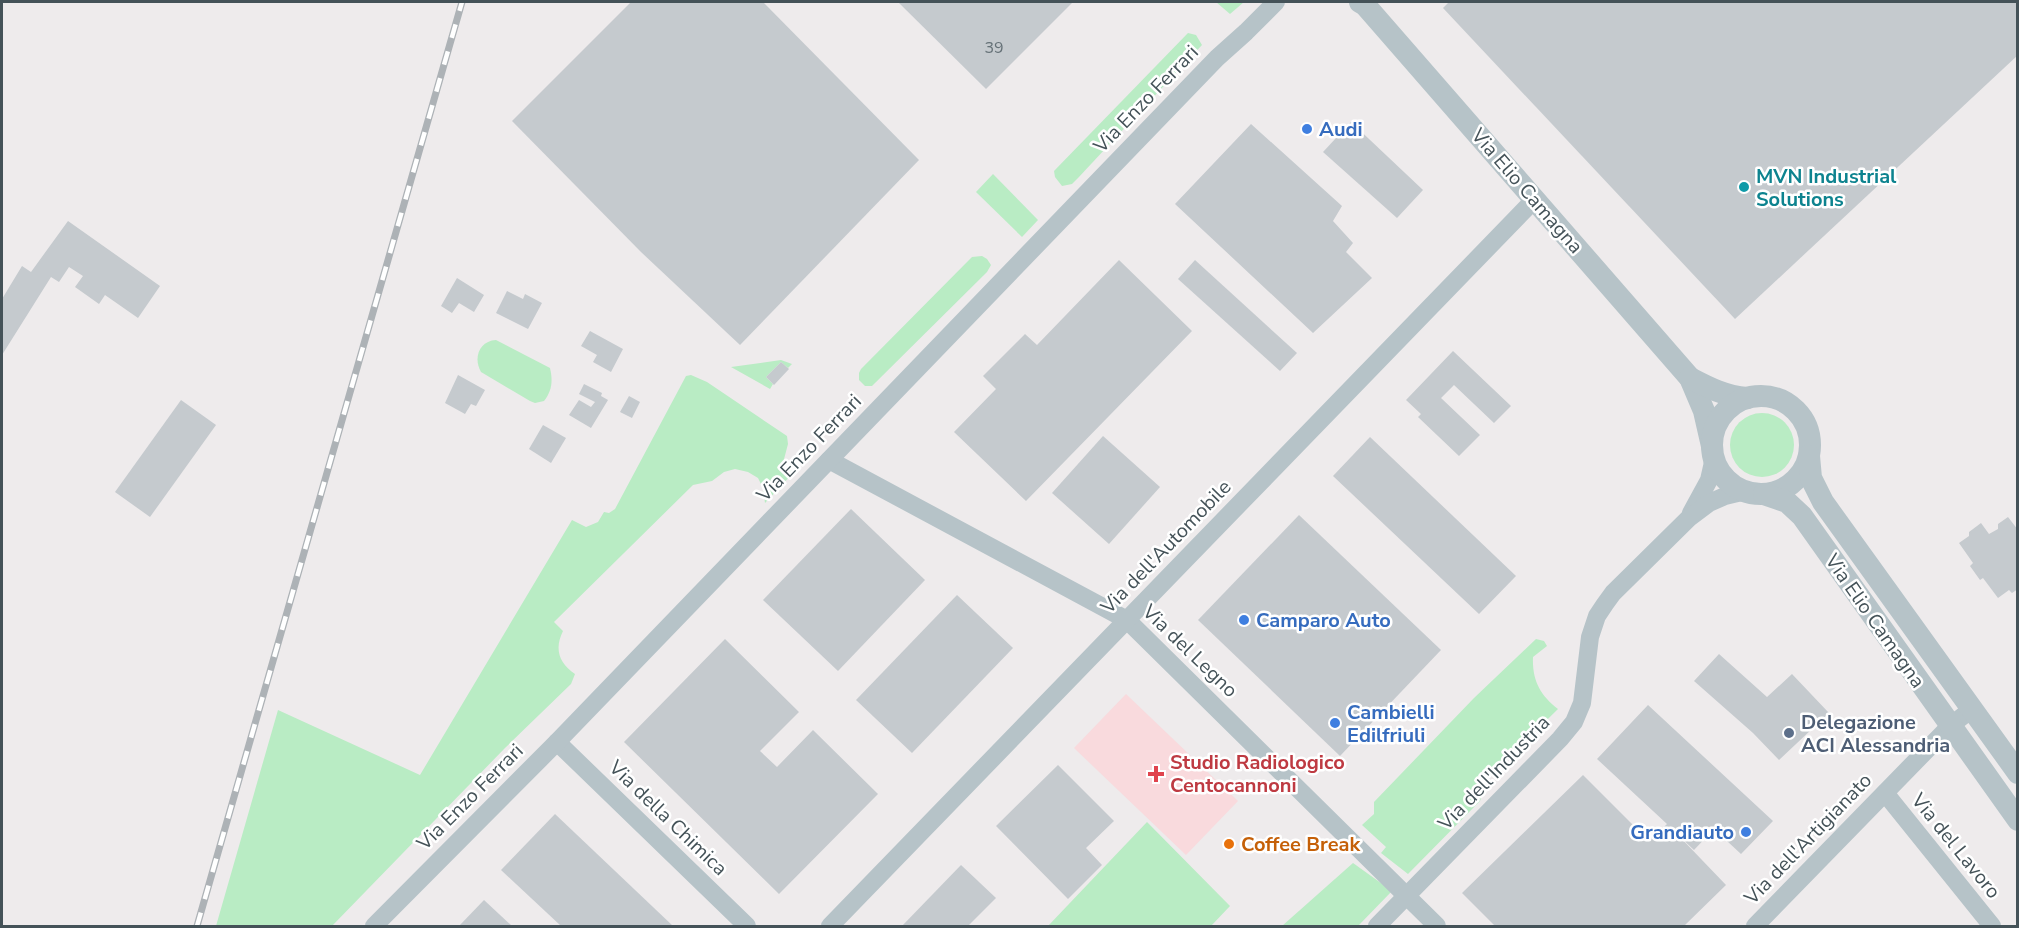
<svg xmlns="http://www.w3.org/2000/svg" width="2019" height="928" viewBox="0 0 2019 928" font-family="'Nunito Sans',sans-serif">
	<rect width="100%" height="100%" fill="#eeebec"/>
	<polygon fill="#f9dadd" points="1126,694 1238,801 1186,855 1074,748"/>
	<g fill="#b9ecc4">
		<polygon points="1216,2 1244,2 1230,14"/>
		<polygon points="1188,33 1196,35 1202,45 1078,178 1072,184 1062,186 1055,177 1054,171"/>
		<polygon points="993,174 1038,220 1022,237 976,192"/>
		<polygon points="982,256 987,259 991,265 987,272 872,386 865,386 859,380 859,373 861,369 972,257"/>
		<path d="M496,340l54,28c3,13 2,23 -6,33l-9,2 -5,-2 -49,-29c-8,-14 -2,-31 15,-32z"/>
		<polygon points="781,360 792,364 788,368 781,362 766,377 773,384 770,389 731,367"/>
		<path d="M691,375l16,7 80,54 1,8 -5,19 11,9 -29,31 -2,-15 -5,-10 -10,-6 -13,-3 -11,3 -12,9 -19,4 -139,137 9,9c-9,18 -4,32 12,43l-4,10 -66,64 -173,178h-116l62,-216 142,65 152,-255 14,7 12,-5 6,-10 5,1 6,-4 71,-133z"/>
		<circle cx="1762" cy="445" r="32"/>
		<path d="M1536,639l8,2 3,5 -14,11c-1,23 7,38 25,52l-70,69 -8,23 -72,73 -27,-21 5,-6 -24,-22 12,-11v-12l100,-104z"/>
		<polygon points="1147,822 1230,906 1211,926 1048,926"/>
		<polygon points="1353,863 1392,891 1358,926 1282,926"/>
	</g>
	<g fill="#c5cace">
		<polygon points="631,2 763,2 919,160 740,345 641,252 512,121"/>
		<polygon points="898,2 1073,2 986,89"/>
		<polygon points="1449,2 2018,2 2018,55 1735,319 1443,8"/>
		<polygon points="1351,122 1423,190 1397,218 1323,152"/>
		<polygon points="1251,124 1342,206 1333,221 1353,243 1346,252 1372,278 1313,333 1175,204"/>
		<polygon points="68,221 160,286 138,318 105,295 99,304 75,287 83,276 69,267 59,282 51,277 2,355 2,299 22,266 31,272"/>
		<polygon points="1119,260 1192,331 1026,501 954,432 996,389 983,376 1025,334 1037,345"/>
		<polygon points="1195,260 1297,353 1280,371 1178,279"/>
		<polygon points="457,278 484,295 474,312 459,303 452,313 441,306"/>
		<polygon points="507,291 523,299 525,294 542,303 528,329 496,313"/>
		<polygon points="590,331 623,349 611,372 593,362 597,355 581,346"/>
		<polygon points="1453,351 1511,406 1494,423 1454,385 1441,398 1480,435 1459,456 1418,417 1421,414 1406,400"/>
		<polygon points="781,362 789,369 774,385 766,377"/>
		<polygon points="458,375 485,390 476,406 471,404 465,414 445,403"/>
		<polygon points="584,384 602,393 601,396 608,400 591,428 569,415 579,400 591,407 595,402 579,394"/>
		<polygon points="629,396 640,402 632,418 620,412"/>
		<polygon points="181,400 216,425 150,517 115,492"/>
		<polygon points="543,425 566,438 551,463 529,449"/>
		<polygon points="1103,436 1160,487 1109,544 1052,493"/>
		<polygon points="1370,437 1516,576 1479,614 1333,476"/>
		<polygon points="851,509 925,580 838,671 763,600"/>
		<polygon points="1299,515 1441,650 1340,756 1198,620"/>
		<polygon points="2008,517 2018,530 2018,589 2012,593 2009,590 1998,598 1983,578 1980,580 1970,566 1973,563 1959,543 1969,536 1969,532 1981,523 1989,534 1998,529 1998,524"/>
		<polygon points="957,595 1013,648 912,753 856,700"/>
		<polygon points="725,639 799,712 760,751 777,767 813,730 878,794 779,894 624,742"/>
		<polygon points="1719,654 1767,697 1792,674 1829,713 1779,760 1753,733 1694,681"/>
		<polygon points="1648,705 1773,821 1741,854 1714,829 1694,850 1678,835 1726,885 1684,926 1495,926 1462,893 1583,775 1649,841 1667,824 1597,759"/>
		<polygon points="1058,765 1114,821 1086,848 1102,865 1068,899 996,826"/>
		<polygon points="555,814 673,926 561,926 501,870"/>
		<polygon points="961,865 996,898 968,926 902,926"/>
		<polygon points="484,900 512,926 459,926"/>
	</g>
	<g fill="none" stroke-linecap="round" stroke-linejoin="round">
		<g stroke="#b6c3c8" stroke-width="18">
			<polyline points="829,460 1127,620 1437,926"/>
			<polyline points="1691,513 1709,480 1714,458"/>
			<polyline points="557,742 747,926"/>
			<polyline points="1885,793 1992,926"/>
			<polyline points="374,926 557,742 1217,58 1246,32 1276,2"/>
			<polyline points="830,926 1535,199"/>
			<polyline points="1377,926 1560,739 1574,722 1582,703 1590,637 1597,616 1605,604 1613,593 1689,518 1709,503 1725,496 1746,491"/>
			<polyline points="1755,926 1950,726 1972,709"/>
		</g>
		<g stroke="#b6c3c8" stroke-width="22">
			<polyline points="1360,2 1365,5 1690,378 1704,411 1712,446"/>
			<path d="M1690,378c19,10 35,18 57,20"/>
			<circle cx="1761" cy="445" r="49"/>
			<polyline points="1809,456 1811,478 1823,502 2018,773"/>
			<polyline points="1764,494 1787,502 1802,516 2018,820"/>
		</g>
		<defs>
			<polyline id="rail" points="197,926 462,2"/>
		</defs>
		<use href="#rail" stroke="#adb2b6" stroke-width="7"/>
		<use href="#rail" stroke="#fff" stroke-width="4.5" stroke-dasharray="14" stroke-linecap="butt"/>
	</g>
	<g fill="#3f7fe0" stroke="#fff" stroke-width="2">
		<circle cx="1307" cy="129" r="6"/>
		<circle cx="1244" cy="620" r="6"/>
		<circle cx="1335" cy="723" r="6"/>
		<circle cx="1746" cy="832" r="6"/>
	</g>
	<circle fill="#0f9aa8" stroke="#fff" stroke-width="2" cx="1744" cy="187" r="6"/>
	<circle fill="#5c6f8a" stroke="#fff" stroke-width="2" cx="1789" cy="733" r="6"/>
	<path fill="#e0444e" stroke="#fff" stroke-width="2" d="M1153 765h6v6h6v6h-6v6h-6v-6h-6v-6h6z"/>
	<circle fill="#e8710a" stroke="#fff" stroke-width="2" cx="1229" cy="844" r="6"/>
	<g text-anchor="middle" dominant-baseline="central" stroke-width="5" stroke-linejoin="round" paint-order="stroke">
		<g font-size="16" fill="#647076">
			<text x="994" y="48">39</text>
		</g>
		<g font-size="20" fill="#445258" stroke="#fff">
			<text transform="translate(1146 99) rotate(-46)">Via Enzo Ferrari</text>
			<text transform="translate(1527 191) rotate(49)">Via Elio Camagna</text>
			<text transform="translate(809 448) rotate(-46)">Via Enzo Ferrari</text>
			<text transform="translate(1166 547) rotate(-46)">Via dell'Automobile</text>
			<text transform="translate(1875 621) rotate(55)">Via Elio Camagna</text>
			<text transform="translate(1190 651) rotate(44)">Via del Legno</text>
			<text transform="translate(1494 773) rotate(-46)">Via dell'Industria</text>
			<text transform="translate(470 797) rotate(-45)">Via Enzo Ferrari</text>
			<text transform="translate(668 818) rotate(44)">Via della Chimica</text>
			<text transform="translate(1808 839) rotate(-46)">Via dell'Artigianato</text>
			<text transform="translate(1956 846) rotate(51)">Via del Lavoro</text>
		</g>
		<g font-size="20" font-weight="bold" fill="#366cbe" stroke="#fff" text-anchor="start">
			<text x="1319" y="129">Audi</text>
			<text x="1256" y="620">Camparo Auto</text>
			<text x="1347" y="712">Cambielli<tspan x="1347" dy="23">Edilfriuli</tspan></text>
			<text x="1734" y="832" text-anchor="end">Grandiauto</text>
		</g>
		<g font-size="20" font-weight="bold" fill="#0d838f" stroke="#fff" text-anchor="start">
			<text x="1756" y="176">MVN Industrial<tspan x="1756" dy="23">Solutions</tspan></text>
		</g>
		<g font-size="20" font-weight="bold" fill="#4e5e75" stroke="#fff" text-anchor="start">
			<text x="1801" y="722">Delegazione<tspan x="1801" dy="23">ACI Alessandria</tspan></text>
		</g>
		<g font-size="20" font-weight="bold" fill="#be3a42" stroke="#fff" text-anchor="start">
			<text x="1170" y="762">Studio Radiologico<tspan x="1170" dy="23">Centocannoni</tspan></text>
		</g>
		<g font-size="20" font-weight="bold" fill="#c56008" stroke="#fff" text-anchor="start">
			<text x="1241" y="844">Coffee Break</text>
		</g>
	</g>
	<rect width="2019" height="928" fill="none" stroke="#445258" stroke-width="6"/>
</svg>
